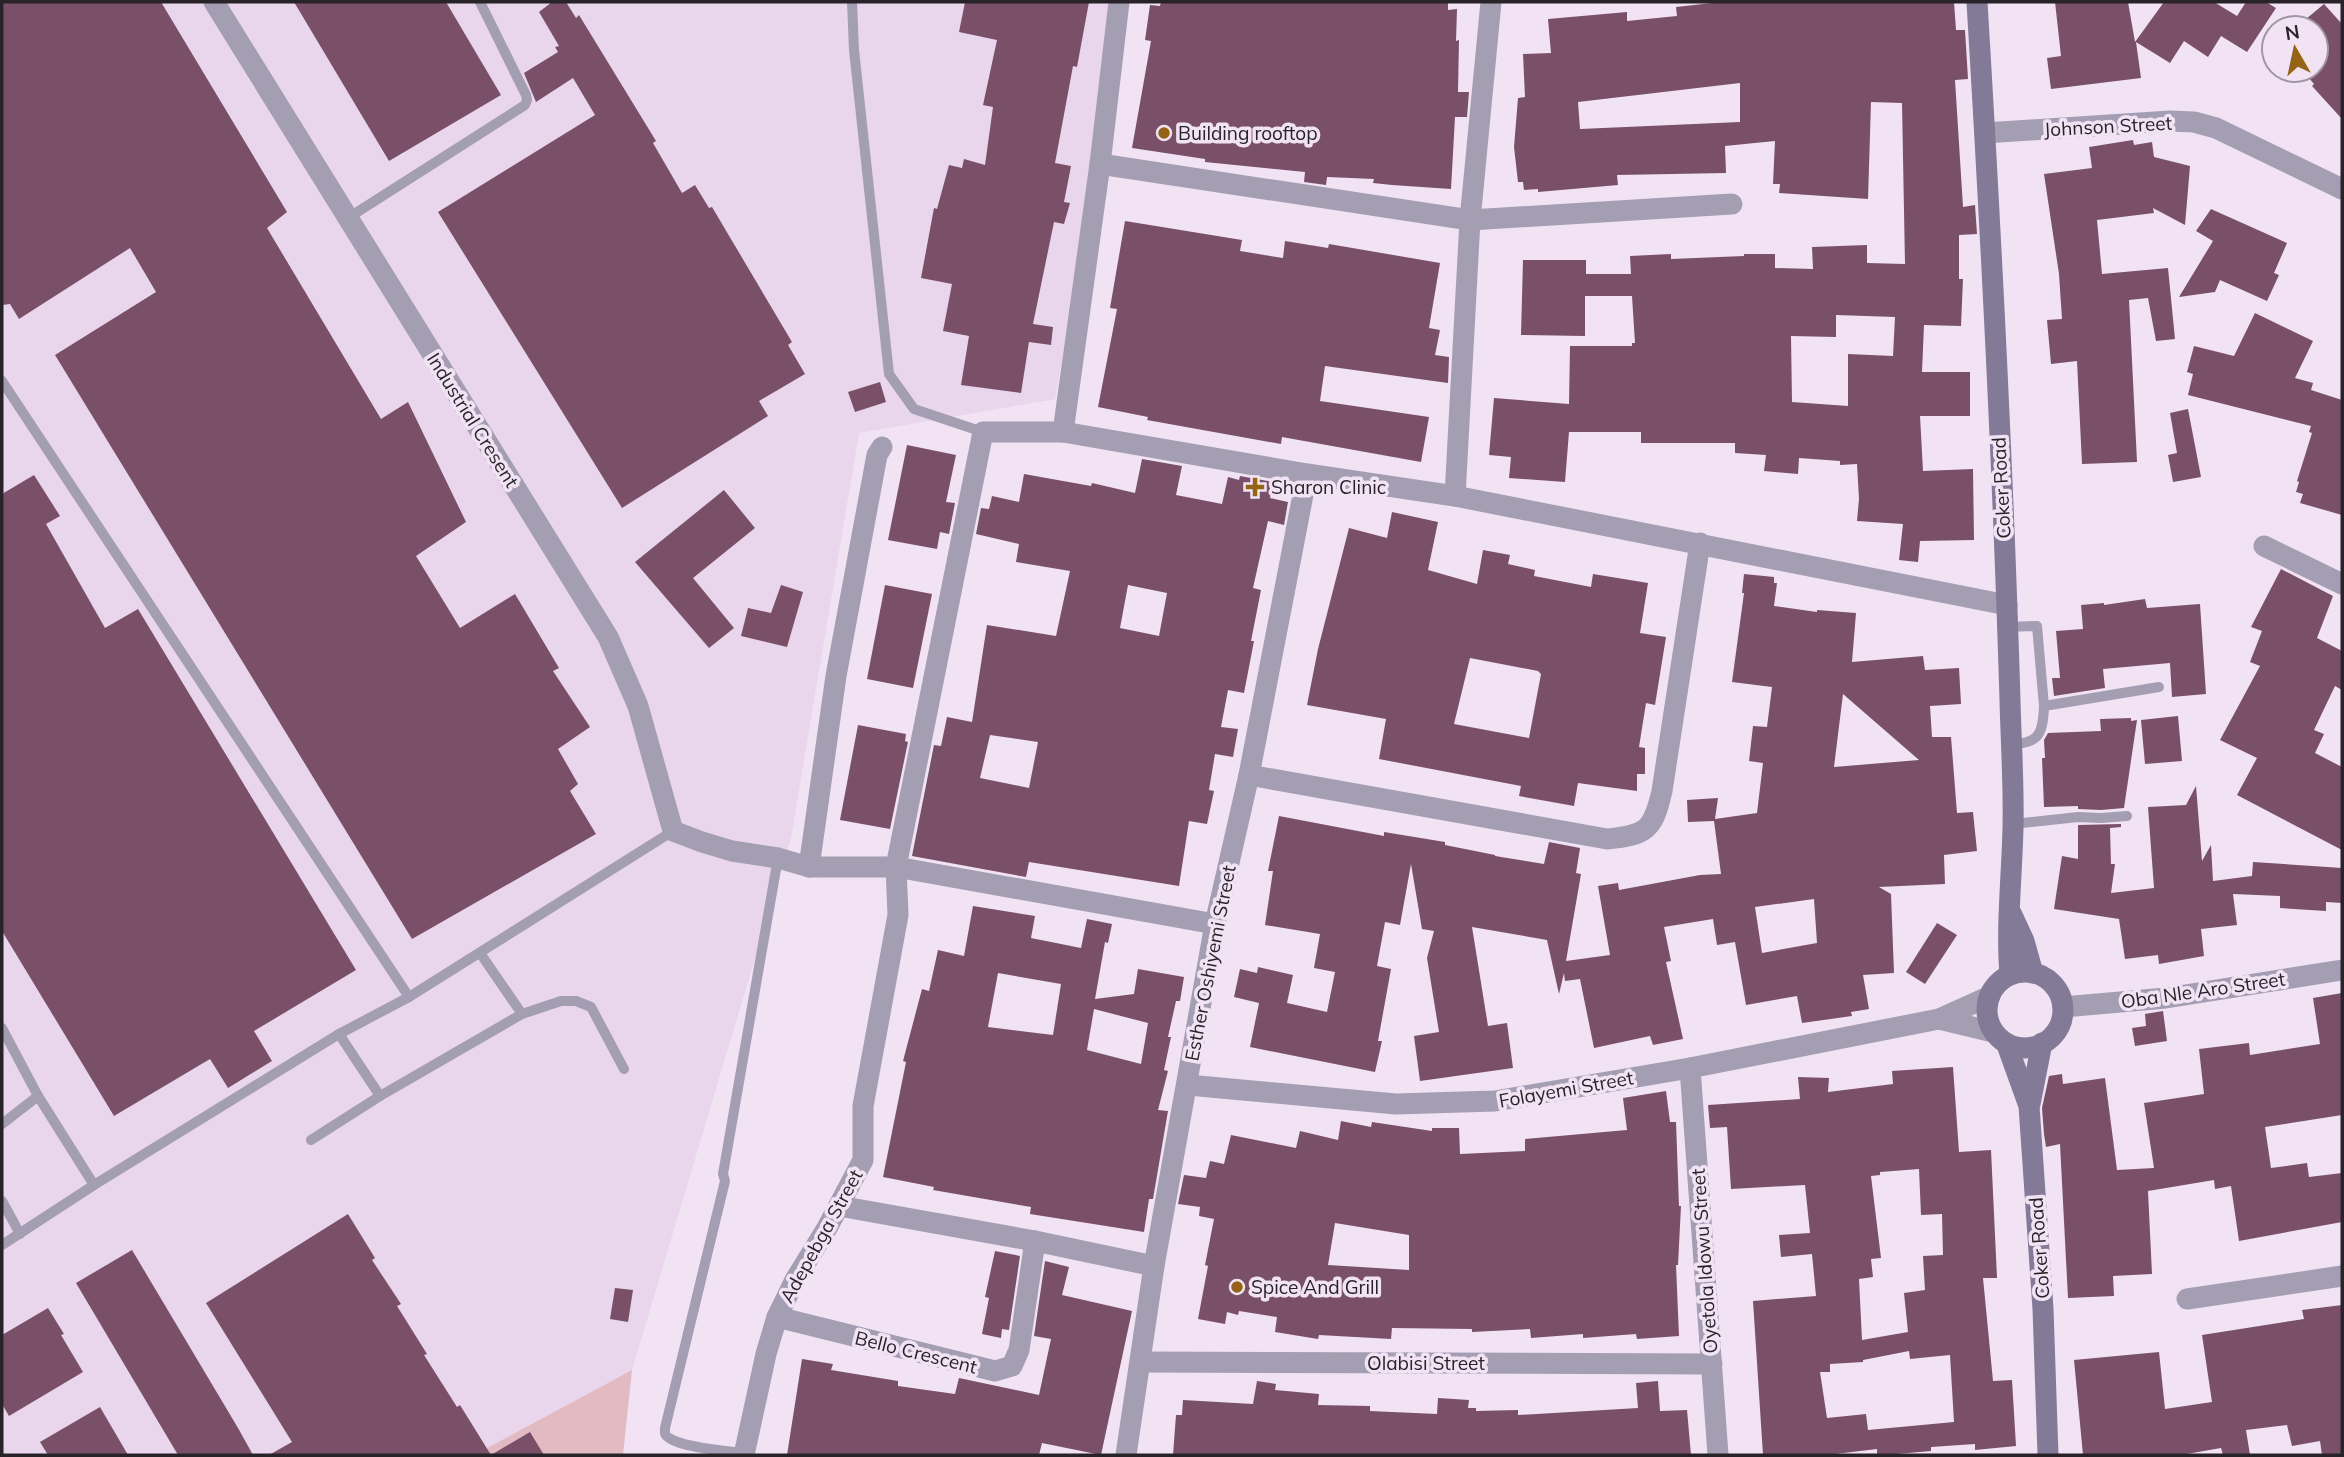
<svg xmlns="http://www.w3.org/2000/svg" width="2344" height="1457" viewBox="0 0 2344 1457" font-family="Mulish,sans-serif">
	<rect width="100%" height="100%" fill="#f1e3f4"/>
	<polygon fill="#e9d6ed" points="2,2 1119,2 1121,22 1055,399 859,433 791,838 632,1370 474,1455 2,1455"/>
	<polygon fill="#e2bbc2" points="632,1370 623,1455 474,1455"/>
	<g fill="#795068" fill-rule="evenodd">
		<polygon points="2,2 161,2 287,212 267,228 381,419 408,402 466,522 416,556 460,628 515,594 559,668 553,671 590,727 558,749 578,784 570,791 596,834 412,939 55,355 156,292 130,248 19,319 10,304 2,305"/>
		<polygon points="294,2 446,2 501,95 389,161"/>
		<polygon points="552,2 566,2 576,18 579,15 656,141 653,143 682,193 695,185 709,208 712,207 792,342 788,345 805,374 759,401 768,416 622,508 438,212 595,115 573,78 536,102 524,73 558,52 555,47 559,46 539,12"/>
		<polygon points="965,2 1089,2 1077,67 1073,66 1055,163 1071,166 1064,202 1070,203 1064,224 1054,222 1033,324 1053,327 1051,345 1029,342 1021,393 961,385 969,336 943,331 952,284 921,278 934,208 937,209 949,165 962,168 964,159 985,165 993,107 983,105 997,40 959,32"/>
		<polygon points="1161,2 1448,2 1448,10 1457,9 1456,41 1459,40 1458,92 1469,92 1467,117 1455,117 1451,189 1392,185 1373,183 1374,179 1327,177 1326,185 1304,182 1305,172 1205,162 1205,159 1132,148 1151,41 1145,40 1150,5 1160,6"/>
		<path d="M1721,2h233l2,28h9l3,49 -13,1 8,127 12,-2 2,29 -18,1v44h4l-2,47 -37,-1 -2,47h48v44h-50l3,55 50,-2 1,71 -54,1 -2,21 -19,-2 4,-36 -46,-3 2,-22 -2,-35 -17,1v-4l-41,-3 -1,16 -34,-3 2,-16 -31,-2v-10h-94v-11h-72l-4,50 -56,-4 2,-21 -22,-2 5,-57 75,6 1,-58h62v-3h3l-3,-47h-47v40l-64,-1 2,-75h63v14h45l-1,-18 41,-2v5l73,-3v-2h31v14l38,1 -1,-22 55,-2v18l38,1 -3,-161 -31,-1 -3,97 -89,-6 1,-9h-7l2,-43 -50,5 1,27 -109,2 1,10 -80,7v-3l-14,1 -1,-8h-5l-4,-35 4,-49 7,-1 -2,-43 28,-1 -3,-34 79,-7v9l50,-5 -1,-9zM1740,83v39l-160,7 -2,-27zM1836,315l59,2 -2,39 -45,-2v52l-56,-4 -1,-66 45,1z"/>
		<polygon points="2055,2 2128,2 2135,42 2164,2 2214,2 2237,16 2246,2 2266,2 2276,8 2247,52 2221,36 2208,57 2184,41 2170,63 2136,42 2141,78 2051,89 2047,58 2061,56"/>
		<polygon points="2324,4 2342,24 2342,119 2312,86 2314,84 2302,70 2316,70 2316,28 2306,19"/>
		<polygon points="2133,140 2134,145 2152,142 2154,157 2190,166 2185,225 2153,208 2154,213 2097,220 2102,274 2168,268 2175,339 2156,341 2148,298 2129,300 2137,462 2082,464 2077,361 2051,364 2047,320 2062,319 2059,274 2044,174 2092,168 2089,147"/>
		<polygon points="2211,209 2287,243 2274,273 2279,275 2267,301 2220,280 2215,292 2179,297 2213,241 2196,231"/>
		<polygon points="1125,221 1242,240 1240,251 1283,258 1285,241 1328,248 1329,244 1440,263 1429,328 1440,330 1435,355 1449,357 1448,383 1325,366 1320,401 1429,417 1421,462 1282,437 1281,444 1147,420 1148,417 1098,407 1117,309 1110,308"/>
		<polygon points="2255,313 2313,341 2295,378 2313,383 2311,390 2342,400 2342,515 2300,503 2303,494 2296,492 2299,482 2297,481 2312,433 2309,432 2311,426 2188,395 2193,374 2187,372 2194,346 2234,356"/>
		<polygon points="880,382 886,402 855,412 848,392"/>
		<polygon points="2188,409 2201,477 2173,482 2168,455 2177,453 2170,413"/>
		<polygon points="907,445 956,455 946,502 955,503 949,534 940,532 937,549 888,540"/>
		<path d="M1142,459l40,7 -6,29 46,9 6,-27 11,3 1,-4 33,6 -3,16 18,4 -4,23 -16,-4 -15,67 8,2 -10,51h3l-10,52 -16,-3 -7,37 17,2 -5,28 -18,-3 -6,36 5,1 -7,33 -18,-3 -10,65 -150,-24 -3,15 -114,-21 22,-111 7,1 6,-29 25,5 15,-97 69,11 14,-65 -54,-9 3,-18 -43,-10 5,-26 8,1 3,-13 27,6 5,-28 67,12 1,-3 43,10zM1128,585l39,8 -8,43 -39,-8zM990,735l48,7 -9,46 -49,-10z"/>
		<polygon points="34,475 60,516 46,524 105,628 138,609 356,970 254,1031 272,1061 228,1088 210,1059 114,1116 2,931 2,494"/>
		<polygon points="724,490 755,528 693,578 734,628 709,648 635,562"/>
		<path d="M1392,512l46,10 -10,48 49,14 6,-34 27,5 -2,9 27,6 -1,6 57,11 2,-13 55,9 -8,50 26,4 -11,68 -9,-2 -7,44 6,1v26h-8v17l-59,-8 -4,23 -55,-10 2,-10 -142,-27 7,-40 -79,-14 11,-56 31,-121 38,10zM1470,658l68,13 3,3 -12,64 -75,-14z"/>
		<polygon points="2281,569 2333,596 2317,638 2342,651 2342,690 2335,686 2314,730 2324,734 2315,753 2342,767 2342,850 2237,795 2257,758 2220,740 2260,666 2250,662 2262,631 2251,627"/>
		<path d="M1744,574l30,3v6h3l-3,23 43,6v-2l39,3 -4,49 71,-6 2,14 34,-2 2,36 -31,2 2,31h19l6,76 16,-1 4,39 -33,4 1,29 -66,3 12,7 3,79 -31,2 6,34 -18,3 1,4 -50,7 -5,-27 -51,9 -11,-63 -18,3 -4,-26 -49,8 7,34 -5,1 17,77 -30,6 -3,-9 -56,12 -14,-69 -15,2 -1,-8 -5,21 -12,-54 -75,-13 16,99 19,-3 6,45 -93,13 -6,-45 25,-4 -12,-74 7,-27 -12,-2 -11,-65 -11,61 -15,-3 -8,44 14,3 -13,72h4l-7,31 -125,-25 9,-44 -25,-6 6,-28 17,4 1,-6 35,8 -6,28 40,9 8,-40 -21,-4 6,-34 -55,-9 8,-54h-5l11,-55 105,20v-4l61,10v3l50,10v1l49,8 5,-22 31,6 -4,25 5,1 -15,87 44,-6 -12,-69 20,-3 1,7 81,-15 21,-1 -7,-53 -26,1 -1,-22 31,-2 -3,21 42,-6 6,-50 -14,-2 4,-35 14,1 5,-40 -40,-5 12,-89h-2zM1843,694l76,66 -85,7zM1814,899l3,44 -55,10 -7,-46z"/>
		<polygon points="781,585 803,592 787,647 741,636 748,608 771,613"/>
		<polygon points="885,585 932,594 913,688 867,679"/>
		<polygon points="2145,599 2147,608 2200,604 2206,694 2172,697 2170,663 2103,669 2105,688 2054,696 2052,678 2060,678 2056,631 2083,629 2081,605 2104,603 2104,605"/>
		<polygon points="2178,716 2182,761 2145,764 2141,720"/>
		<polygon points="2131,718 2131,721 2137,720 2124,808 2101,810 2078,809 2078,806 2044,807 2042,758 2045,758 2044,740 2048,733 2101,731 2100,719"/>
		<polygon points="858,725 906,734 905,741 908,742 890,829 840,820"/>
		<polygon points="2196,786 2202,861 2211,845 2213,881 2252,876 2253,862 2342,868 2342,903 2326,902 2326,911 2280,908 2280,896 2233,894 2237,925 2201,929 2204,956 2159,964 2158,955 2125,959 2119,919 2054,909 2062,856 2078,859 2078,825 2121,824 2121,827 2110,828 2111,864 2115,864 2111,893 2154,888 2148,807 2186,805"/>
		<path d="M973,906l62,10 -4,22 50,10 6,-29 25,5 -4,19 -3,-1 -10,57 39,-5 4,-25 46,8 -4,24h-4l-8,36h3l-7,33 4,1 -10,39 10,1 -15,88h-4l-5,33 -114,-18 1,-7 -98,-17 1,-3 -51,-10 23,-115 -3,-1 19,-72 7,2 9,-41 26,6zM998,973l63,11 -8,51 -65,-8zM1094,1009l54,14 -7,41 -54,-14z"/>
		<polygon points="1937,923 1957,935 1925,984 1906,972"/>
		<polygon points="2342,993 2342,1115 2265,1127 2271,1168 2307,1163 2309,1177 2342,1173 2342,1222 2239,1241 2231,1186 2215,1189 2214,1180 2148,1191 2152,1274 2113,1276 2114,1296 2068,1298 2060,1144 2046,1147 2044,1134 2042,1108 2049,1076 2062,1074 2063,1084 2105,1078 2117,1170 2154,1168 2144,1103 2204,1094 2199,1049 2249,1043 2250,1055 2320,1044 2313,998"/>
		<polygon points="2163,1011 2167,1041 2135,1046 2132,1028 2146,1026 2145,1014"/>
		<path d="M1953,1067l6,85 32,-2 6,128h-14l10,103 19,-1 4,66 -41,4v-6l-44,3v4l-46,4h-8v-6l-50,6h-64l-10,-154 63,-5 -4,-42 -31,3 -2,-22 31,-2 -5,-48 -74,4 -4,-62 -17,1 -2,-23 92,-6 -2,-22 31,1 -1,14 65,-8 -1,-13zM1919,1169l2,46 21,-1 1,41 -20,1 2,34 -21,3 4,39 -46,8 -3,-61 14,-2 -2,-18 10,-1 -10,-82 9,-1v-3zM1909,1351l1,8 40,-4 4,67 -86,8 -2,-16 -39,4 -7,-46h10v-8l33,-2v-2z"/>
		<path d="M1666,1091l4,31h6l3,84h2l-3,59h-2l3,71 -42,3 -1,-5 -53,4v-4l-52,4 -1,-9 -58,3v-3l-80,-1 -1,11 -72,-4 -1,4 -43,-7 2,-15 -38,-6 -1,4 -11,-3 -2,12 -27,-5 10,-53 -3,-1 9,-46 -15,-3 1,-9 -22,-3 6,-29 22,3 4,-17 14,3 7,-29 65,13 4,-17 38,9 3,-19 30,6 1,-5 60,9v-3h27l1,26 65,-3v-12l102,-9 -4,-32zM1335,1223l74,12v35l-81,-5z"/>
		<polygon points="348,1214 375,1258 372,1260 401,1304 397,1306 427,1354 424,1355 457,1407 460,1405 491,1455 269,1455 292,1442 206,1303"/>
		<polygon points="132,1250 238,1428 253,1455 178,1455 76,1283"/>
		<polygon points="995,1251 1020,1256 1009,1330 1002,1329 1001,1338 982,1334 989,1298 985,1297"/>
		<polygon points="1045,1261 1069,1267 1062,1295 1132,1311 1101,1455 1042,1443 1039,1455 787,1455 802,1359 833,1364 831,1370 898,1381 898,1386 955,1394 959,1378 1039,1395 1051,1339 1034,1336"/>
		<polygon points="615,1288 633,1290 628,1322 610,1319"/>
		<polygon points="2342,1305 2342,1455 2322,1455 2320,1441 2292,1446 2287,1425 2246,1430 2250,1455 2223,1455 2221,1448 2181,1455 2083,1455 2074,1360 2159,1352 2165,1409 2212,1402 2202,1335 2304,1319 2302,1310"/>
		<polygon points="48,1308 64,1334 61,1335 83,1372 9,1416 2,1404 2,1335"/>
		<polygon points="1257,1381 1276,1384 1275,1390 1319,1394 1318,1405 1370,1406 1370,1411 1437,1414 1438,1398 1469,1400 1468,1408 1476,1408 1476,1411 1518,1410 1518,1415 1638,1408 1636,1383 1658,1381 1660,1411 1687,1410 1691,1455 1173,1455 1176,1415 1182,1415 1183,1400 1253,1404"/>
		<polygon points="100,1407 128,1455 48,1455 40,1442"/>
		<polygon points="530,1432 544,1455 491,1455"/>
	</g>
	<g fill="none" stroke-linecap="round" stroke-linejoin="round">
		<g stroke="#a49eb2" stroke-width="10">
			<polyline points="852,2 854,50 889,374 914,409 983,432"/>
			<polyline points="348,218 525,105 527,100 526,95 480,2"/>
			<polyline points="2,381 409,997"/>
			<polyline points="2008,627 2037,626 2044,706"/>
			<path d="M2011,744c29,0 32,-12 33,-38l115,-19"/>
			<polyline points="2013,824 2078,817 2101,818 2127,816"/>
			<polyline points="480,953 522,1014"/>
			<polyline points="2,1028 38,1096 94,1185"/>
			<polyline points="339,1034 380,1096"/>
			<polyline points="2,1124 38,1096"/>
			<polyline points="311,1140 380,1096 522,1014 561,1001 576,1001 591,1007 624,1069"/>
			<polyline points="2,1201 20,1234"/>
			<polyline points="2,1245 94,1185 339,1034 409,997 673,831"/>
			<path d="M744,1453c-18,-2 -60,-5 -75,-15 -5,-3 -4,-5 -4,-10l60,-247 -2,-7 55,-316"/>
		</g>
		<g stroke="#a49eb2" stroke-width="21">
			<polyline points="214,2 608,637 638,706 673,831 702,842 732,851 778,858 809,867 896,867 898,915 863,1106 863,1160 827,1228 795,1280 777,1317 766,1354 744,1455"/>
			<polyline points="1985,133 2170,121 2194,122 2216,128 2342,189"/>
			<polyline points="1100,164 1470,220 1732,204"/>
			<polyline points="1063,432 1100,164 1119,2"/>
			<polyline points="1455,496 1470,220 1491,2"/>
			<polyline points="2264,546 2342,584"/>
			<path d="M1249,775l358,64c40,-4 46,-9 55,-48l38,-248"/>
			<polyline points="809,867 836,676 877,455 882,447"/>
			<polyline points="1215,924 896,867 983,432 1063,432 1307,474 1455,496 2007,605"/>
			<polyline points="2063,1007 2166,998 2342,970"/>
			<polyline points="1939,1019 1993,1032"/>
			<polyline points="1690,1068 1718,1455"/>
			<polyline points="1188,1085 1396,1104 1495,1101 1690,1068 1939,1019 1990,996"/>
			<polyline points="839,1206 1035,1241 1154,1266"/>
			<polyline points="2187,1299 2342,1276"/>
			<polyline points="777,1317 995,1371 1012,1366 1019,1350 1035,1241"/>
			<polyline points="1141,1362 1712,1364"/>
			<polyline points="1126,1455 1154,1266 1215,924 1249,775 1307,474"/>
		</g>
		<g stroke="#837a97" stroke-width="21">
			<path d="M1977,2c14,232 26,465 33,698 1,42 4,84 3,127 -1,49 -7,99 -3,148"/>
			<polyline points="2011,913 2024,941 2033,973"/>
			<circle cx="2025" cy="1010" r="38"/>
			<polyline points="2007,1045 2029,1106 2043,1309 2048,1455"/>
			<polyline points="2030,1104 2042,1043"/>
		</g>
	</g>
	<g fill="#946414" stroke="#f1e3f4" stroke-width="2.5">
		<circle cx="1164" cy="133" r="7"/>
		<path d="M1251.5 476.5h7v7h7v7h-7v7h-7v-7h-7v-7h7z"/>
		<circle cx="1237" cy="1287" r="7"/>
	</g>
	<g text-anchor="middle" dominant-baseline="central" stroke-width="7" stroke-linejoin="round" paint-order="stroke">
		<g font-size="19" fill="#282329" stroke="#f1e3f4">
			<text transform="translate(2108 126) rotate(-3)">Johnson Street</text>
			<text transform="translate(473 420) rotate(58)">Industrial Cresent</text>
			<text transform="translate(2001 488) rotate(-93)">Coker Road</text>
			<text transform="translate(1210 963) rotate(-79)">Esther Oshiyemi Street</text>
			<text transform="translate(2203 990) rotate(-8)">Oba Nle Aro Street</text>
			<text transform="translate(1566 1089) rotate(-10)">Folayemi Street</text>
			<text transform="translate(821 1236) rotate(-61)">Adepebga Street</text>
			<text transform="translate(2039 1248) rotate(-94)">Coker Road</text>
			<text transform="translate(1704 1261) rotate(-94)">Oyetola Idowu Street</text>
			<text transform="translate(916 1352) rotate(14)">Bello Crescent</text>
			<text x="1426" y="1363">Olabisi Street</text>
		</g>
		<g font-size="19" fill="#282329" stroke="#f1e3f4" text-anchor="start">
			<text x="1178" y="133">Building rooftop</text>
			<text x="1271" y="487">Sharon Clinic</text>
			<text x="1251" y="1287">Spice And Grill</text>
		</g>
	</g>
	<rect width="2344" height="1457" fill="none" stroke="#282329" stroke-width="7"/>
	<g transform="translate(2295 49) rotate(351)"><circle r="33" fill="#f1e3f4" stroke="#a196a3" stroke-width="2"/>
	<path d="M0-5L12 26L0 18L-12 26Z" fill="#946414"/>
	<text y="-10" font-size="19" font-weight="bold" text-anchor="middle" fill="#282329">N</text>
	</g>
</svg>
